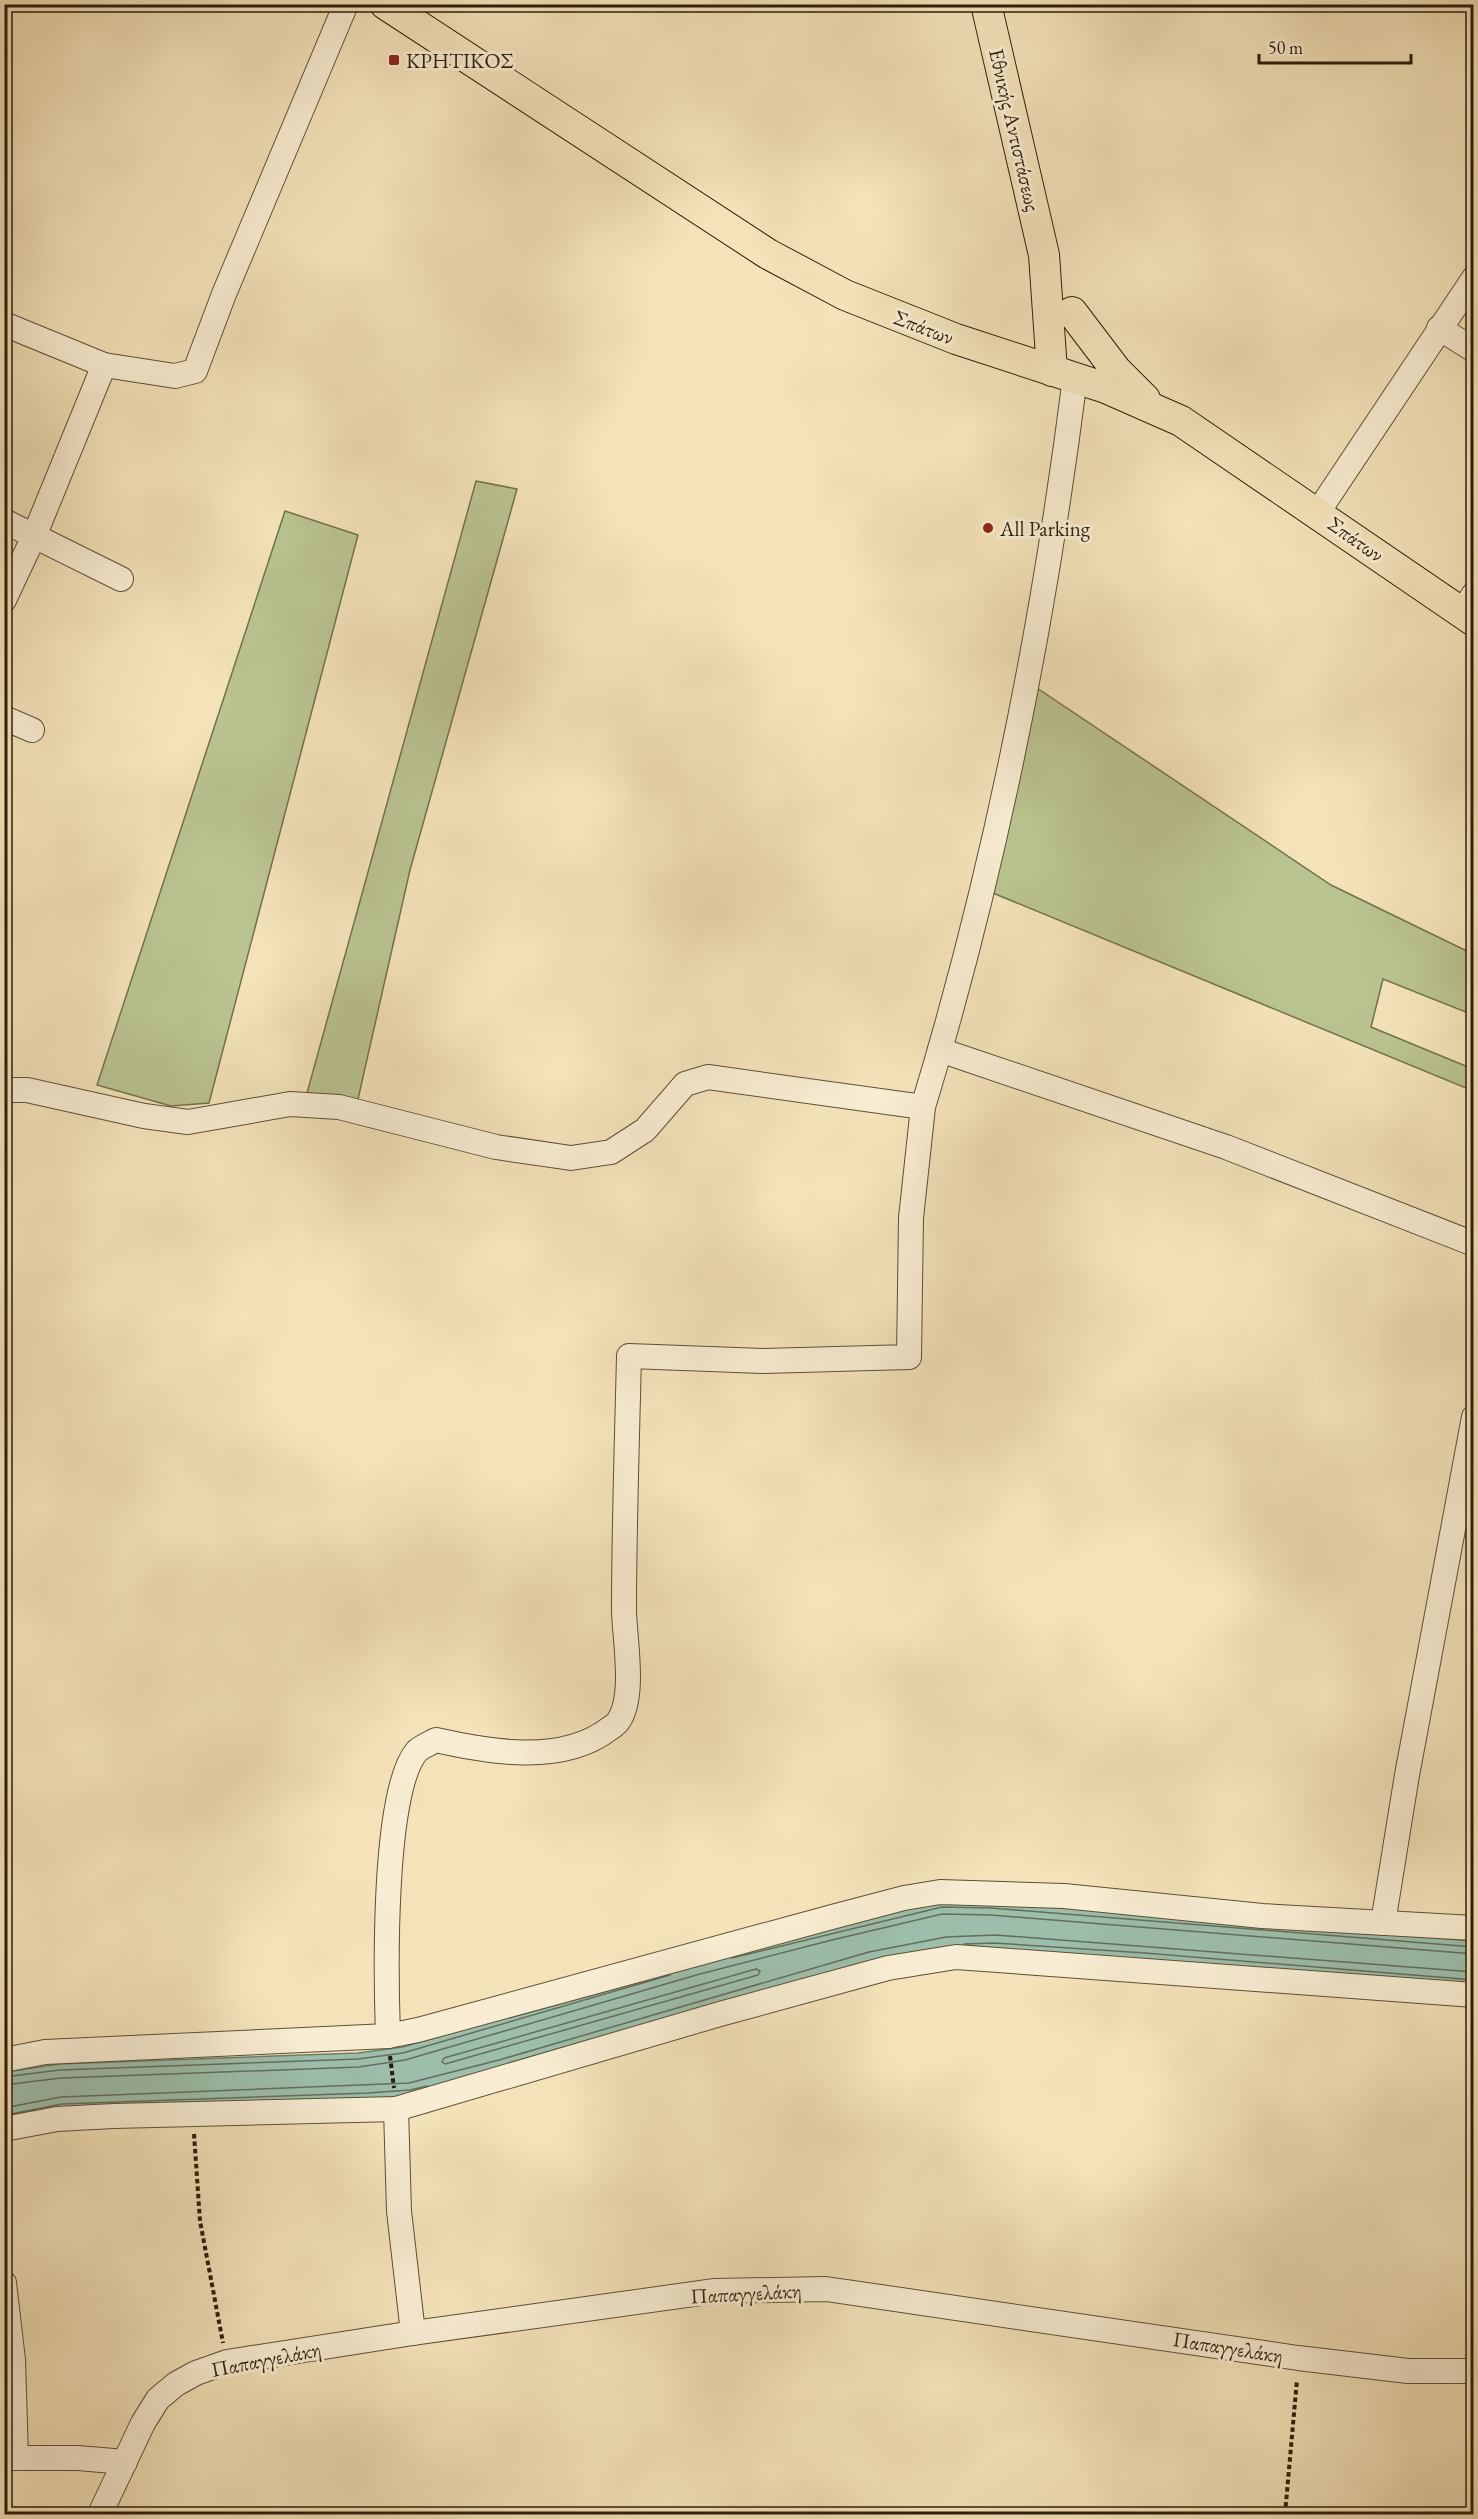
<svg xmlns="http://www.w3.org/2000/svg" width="1478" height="2519" viewBox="0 0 1478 2519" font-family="'EB Garamond',serif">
	<rect width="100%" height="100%" fill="#f4e3b9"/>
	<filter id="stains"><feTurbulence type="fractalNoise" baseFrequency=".00333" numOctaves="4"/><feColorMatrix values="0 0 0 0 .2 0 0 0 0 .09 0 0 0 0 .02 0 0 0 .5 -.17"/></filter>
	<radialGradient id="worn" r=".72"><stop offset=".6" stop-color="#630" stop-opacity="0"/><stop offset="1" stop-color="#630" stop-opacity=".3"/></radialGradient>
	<g fill="#bac490" stroke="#72714e" stroke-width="1.5">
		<polygon points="476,481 517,489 410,870 358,1099 307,1093"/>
		<polygon points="285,511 358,535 209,1103 171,1106 97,1085"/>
		<polygon points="1034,686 1331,885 1473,954 1473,1015 1383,979 1371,1027 1473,1069 1473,1091 988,891"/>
	</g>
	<polygon fill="#9cbeab" stroke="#6f7e6b" stroke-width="1.5" points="941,1901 992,1902 1473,1941 1473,1986 994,1949 411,2096 5,2122 5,2072 60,2064 358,2053 403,2047 697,1961"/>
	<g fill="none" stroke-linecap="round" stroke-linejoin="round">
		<g stroke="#646e5c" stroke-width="1.5">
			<polyline points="964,1944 994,1943 1145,1953 1474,1980"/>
			<polyline points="732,1958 942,1907 991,1908 1474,1947"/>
			<polygon points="756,1969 760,1971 758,1975 445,2064 442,2062 444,2058"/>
			<polyline points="4,2077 60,2070 358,2059 403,2053 670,1975"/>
			<polyline points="4,2085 61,2078 359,2067 405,2060 700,1974 832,1940 942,1914 991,1915 1474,1954"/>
			<polyline points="4,2108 61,2097 409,2083 499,2060 869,1952 946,1937 995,1935 1474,1972"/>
			<polyline points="6,2115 62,2104 368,2093 410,2090 427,2086"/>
		</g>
		<defs>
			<g id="minor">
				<polyline points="4,324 104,365"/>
				<polyline points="1439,328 1474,350"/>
				<polyline points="1318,512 1474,278"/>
				<polyline points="4,521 121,579"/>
				<polyline points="4,600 35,534 104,365 175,376 195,371 224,294 346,4"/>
				<polyline points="1462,612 1474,594"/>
				<polyline points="4,718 32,730"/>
				<polyline points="940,1050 1226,1147 1474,1244"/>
				<path d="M4,1090h23l117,26 44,6 102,-18 49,3 157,40 75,11 40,-6 34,-22 40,-46 23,-7 215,30 -12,111 -2,139 -146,4 -134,-5c-2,85 -5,171 -5,256 1,29 11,84 -5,108 -2,4 -7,7 -10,9 -47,36 -120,23 -173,11 -5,3 -15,7 -19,11 -35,40 -31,229 -29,285"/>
				<path d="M923,1107c72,-237 121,-484 152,-729"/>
				<polyline points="1383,1923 1407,1775 1474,1417"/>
				<polyline points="4,2060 45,2052 388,2036 418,2030 832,1917 904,1898 940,1892 1064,1896 1262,1916 1474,1928"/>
				<polyline points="396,2109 399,2211 413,2333"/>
				<polyline points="4,2129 57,2119 114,2116 396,2109 720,2014 888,1968 956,1957 1474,1995"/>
				<polyline points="4,2283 13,2360 16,2457"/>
				<polyline points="4,2458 78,2458 125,2462"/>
				<polyline points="100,2514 143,2423 158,2399 176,2384 196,2373 227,2362 413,2333 715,2291 826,2289 1298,2358 1408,2371 1474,2371"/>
			</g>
			<g id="major">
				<polyline points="385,4 768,254 845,295 956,339 1106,388 1181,421 1474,621"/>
				<polyline points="986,4 1044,255 1052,371"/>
				<polyline points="1072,312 1116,370 1145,399"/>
			</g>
		</defs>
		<use href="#minor" stroke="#5d4f37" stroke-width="26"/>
		<use href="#major" stroke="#2b1e0c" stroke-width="32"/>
		<g stroke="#2b1e0c" stroke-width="4" stroke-dasharray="4.5 3" stroke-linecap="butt">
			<polyline points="390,2056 394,2088"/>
			<polyline points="194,2134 200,2221 223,2343"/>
			<polyline points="1285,2514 1297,2380"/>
		</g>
		<use href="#minor" stroke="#f8edd2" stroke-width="24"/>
		<use href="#major" stroke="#f4e3b9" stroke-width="30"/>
	</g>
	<g fill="#8f2418" stroke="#f8edd2" stroke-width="2">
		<rect x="388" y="54" width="12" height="12" rx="3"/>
		<circle cx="988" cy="528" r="6"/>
	</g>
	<g text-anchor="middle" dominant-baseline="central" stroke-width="6" stroke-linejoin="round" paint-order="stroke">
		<g font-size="21" fill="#2b1e0c" stroke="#f8edd2" text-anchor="start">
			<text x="406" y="60">ΚΡΗΤΙΚΟΣ</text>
			<text x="1000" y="528">All Parking</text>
		</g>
		<g font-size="21" fill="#2b1e0c" stroke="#f8edd2">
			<text transform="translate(1015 130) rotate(77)">Εθνικής Αντιστάσεως</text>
			<text transform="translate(924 327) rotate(21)">Σπάτων</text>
			<text transform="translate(1356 539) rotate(35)">Σπάτων</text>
			<text transform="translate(746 2293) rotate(-3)">Παπαγγελάκη</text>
			<text transform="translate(1228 2347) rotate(9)">Παπαγγελάκη</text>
			<text transform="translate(266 2359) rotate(-11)">Παπαγγελάκη</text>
		</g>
	</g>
	<rect width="1478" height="2519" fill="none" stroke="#f4e3b9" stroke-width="24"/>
	<rect x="6" y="6" width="1466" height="2507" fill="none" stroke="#2b1e0c" stroke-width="3"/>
	<rect x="12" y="12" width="1454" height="2495" fill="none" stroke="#2b1e0c" stroke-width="1.5"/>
	<path d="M1259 54v9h152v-9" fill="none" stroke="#2b1e0c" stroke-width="3"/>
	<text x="1268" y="54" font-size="18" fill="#2b1e0c" stroke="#f8edd2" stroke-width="4.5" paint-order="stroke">50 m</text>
	<rect width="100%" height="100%" filter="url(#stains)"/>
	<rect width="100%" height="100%" fill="url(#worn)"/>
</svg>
